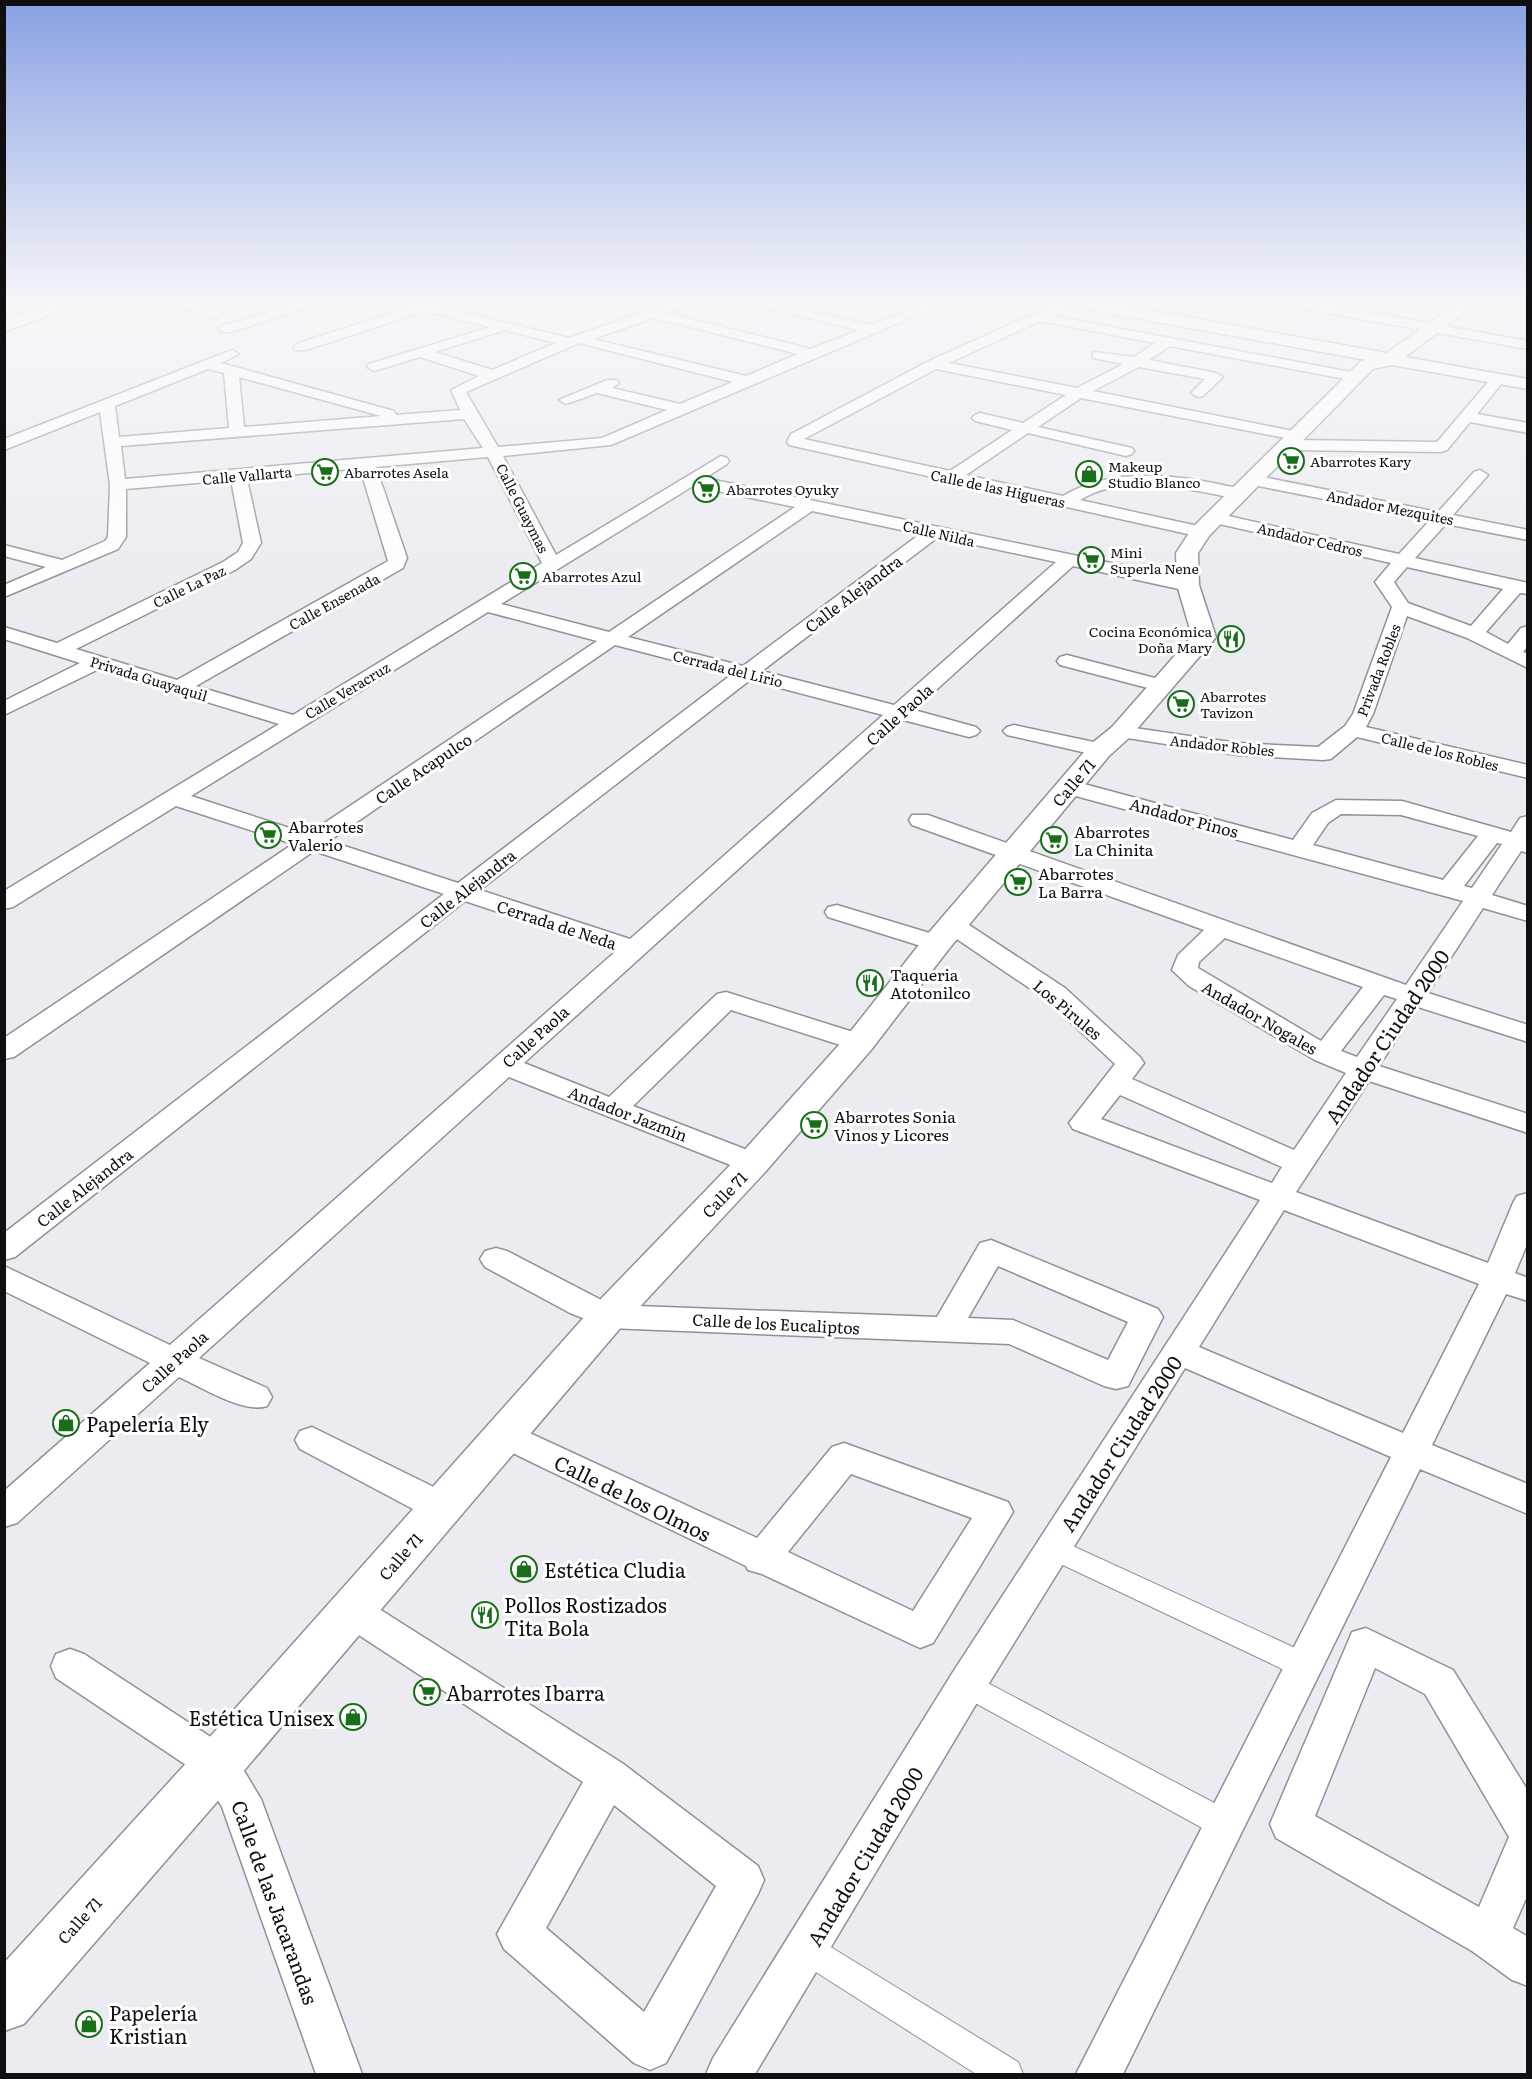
<svg xmlns="http://www.w3.org/2000/svg" width="1532" height="2079" viewBox="0 0 1532 2079" font-family="Literata,serif">
	<rect width="100%" height="100%" fill="#ecebf1"/>
	<g fill="none" stroke-linecap="round" stroke-linejoin="round">
		<defs>
			<g id="pedestrian">
				<polygon points="1053,1537 1315,1657 1319,1666 1315,1675 1305,1678 1295,1675 1044,1556 1040,1548 1044,1540"/>
				<polygon points="967,1672 1237,1815 1241,1825 1237,1835 1226,1839 1215,1835 957,1693 953,1684 957,1675"/>
				<polygon points="808,1933 1018,2062 1023,2074 976,2074 797,1960 792,1949 797,1938"/>
			</g>
			<g id="minor">
				<polygon points="142,299 169,299 221,310 223,313 216,317"/>
				<polygon points="314,299 335,299 231,332 221,332 219,329 221,326"/>
				<path d="M387,299h24l158,39 113,-39h20l-35,14 144,36 48,-19 -99,-23v-6l112,24 64,-26h19l-344,146 -108,11 53,99 165,-99 6,2 2,3 -2,3 -22,14 483,101 9,6 -9,6 -115,-25 -159,144 62,17 4,4 -4,4 -7,2 -66,-17 -379,343 85,34 108,-103 9,-2 143,45 4,6 -4,6 -10,2 -128,-41 -98,96 130,50 5,7 -5,7 -10,3 -10,-3 -234,-93 -310,281 68,30 5,9 -5,9c-24,8 -65,-19 -88,-29l-162,146 -13,4v-36l146,-128 -146,-72v-25l166,79 446,-394 -151,-50 -450,356 -11,3v-27l440,-339 -130,-43 -300,206 -10,2v-21l289,-194 -117,-38 -163,101 -9,2v-18l275,-167 -180,-55 -95,46v-14l76,-38 -76,-24v-12l53,16 166,-81 15,-10 5,-9 -12,-63 -105,9v48l-8,12 -114,48v-12l42,-18 -42,-11v-11l58,15 43,-19 3,-4 2,-52 -10,-73 -96,38v-11l228,-89 7,4 -18,9 173,48 2,4 64,-5 -9,-20 28,-14 -59,-19 -46,14 -7,-4 2,-3 121,-37 -65,-16 -119,39h-10l-2,-3 2,-3 114,-37zM654,318l144,36 -52,22 -153,-37zM505,330l51,13 -64,27 -57,-18zM579,343l154,39 -53,22 -68,-16 7,-5 -2,-3h-10l-48,20 7,4 31,-11 70,17 -65,28 -104,9 -32,-55zM208,369l16,4 5,55 -110,9 -4,-31zM239,377l142,39 -137,11zM464,419l19,29 -358,31 -4,-33zM488,457l54,106 -249,152 -97,-29 207,-118 4,-10 -31,-91zM360,468l28,93 -211,119 -101,-31 159,-79 16,-11 10,-16 -14,-64zM693,486l102,21 -186,125 -108,-28zM812,511l108,23 -177,132 -115,-29zM938,537l118,25 -162,143 -132,-34zM488,612l109,29 -289,193 -117,-38zM615,645l116,30 -273,208 -129,-42zM750,680l133,35 -253,224 -150,-49z"/>
				<path d="M1067,299h10l2,3 -26,14 303,57 7,4 -7,4 -186,-35 -21,14 67,13 7,4 -20,19 -5,1 -7,-4 14,-14 -66,-12 -46,24 210,42 2,3 -7,4 139,2 57,-67 5,-1 7,4 -29,36 51,9v10l-58,-11 -23,28 -6,2 -153,-2 -8,-5 2,-3 13,-2 -214,-42 -43,29 94,21 2,3 -2,3 -6,2 -98,-23 -62,42 97,21c52,-32 125,-20 182,-6l2,4 -8,5c-48,-9 -115,-27 -159,1l127,28 3,4 -9,5 -412,-92 -2,-3 4,-8 138,-73zM1040,321l115,22 -21,14 -41,-5v6l30,6 -46,24 -128,-25zM936,369l130,26 -43,28 -43,-10 -5,2 -3,3 3,3 37,9 -62,41 -146,-32z"/>
				<polygon points="1265,299 1295,299 1528,341 1528,349 1271,303"/>
				<path d="M1480,470l8,5 -35,40 75,15v10l-82,-16 -31,34 113,25v11l-8,-1 -34,39 22,12 13,-16 7,-2v20l-5,6 5,2v14l-61,-30 -60,-22 -34,98 -7,13 162,38v13l-171,-41 -26,22 -8,1 -86,-5 -123,-19 -4,-4 4,-4 7,-2 116,17 81,4 27,-21 8,-12 39,-107 -17,-25 16,-19 -176,-40 -9,-5 9,-5 184,41 31,-34 -177,-35 -6,-2 -2,-3 2,-3 6,-2 185,37 36,-40zM1407,567l96,22 -32,37 -63,-23 -14,-21z"/>
				<polygon points="1067,655 1170,682 1173,686 1170,690 1163,692 1060,665 1057,661 1060,657"/>
				<polygon points="1014,725 1108,745 1111,750 1108,755 1100,756 1007,735 1003,731 1007,727"/>
				<path d="M1069,780l224,60 19,-27 24,-13 66,1 109,31 9,-14 8,-2v37l-7,-2 -29,44 36,11v15l-45,-13 -55,85 100,32v17l-110,-35 -39,59 149,48v19l-159,-52 -73,111 192,71 25,-60 4,-7 11,-3v49l-13,31 13,5v23l-22,-7 -74,151 96,39v30l-108,-45 -297,605h-47l315,-617 -206,-89 -204,328 -226,378h-49l7,-16 240,-386 307,-472 -187,-71 -4,-6 46,-59 -68,-64 -102,-69 -3,-5 3,-5 9,-2 9,2 102,67 75,69 4,6 -12,16 162,71 52,-77 -31,-13 -126,-74 -17,-16 6,-15 26,-25 -292,-105 -3,-5 3,-5h16l478,170 57,-84 -402,-109 -3,-5 3,-5zM1341,814l60,1 77,21 -35,44 -130,-35 15,-22zM1497,843l5,1 -30,44 -8,-2zM1225,938l138,49 -42,54 -123,-73 1,-6zM1384,995l13,4 -40,58 -16,-6zM1120,1095l162,72 -10,16 -171,-64zM1284,1210l195,74 -76,149 -204,-86z"/>
				<polygon points="837,905 946,938 950,943 946,948 937,951 828,917 825,912 828,907"/>
				<path d="M991,1240l167,69 5,8 -35,69 -12,3 -12,-3 -95,-42 -401,-16 -38,-15 -85,-46 -5,-8 5,-8 11,-3 11,3 104,54 326,12 43,-74zM998,1266l130,56 -20,38 -95,-40 -45,-2z"/>
				<path d="M506,1422l251,116 75,-91 12,-4 164,59 5,10 -80,131 -13,5 -158,-74 -14,-4 -2,-4 -252,-122 -5,-9 5,-9zM851,1474l121,44 -59,93 -125,-59z"/>
				<polygon points="312,1427 456,1498 461,1508 456,1518 443,1522 430,1518 300,1449 295,1440 300,1431"/>
				<path d="M352,1595l13,5 257,163 136,103 6,14 -6,14 -92,169 -16,7 -16,-7 -130,-114 -7,-15 86,-152 -244,-160 -6,-11 6,-11zM614,1805l102,81 -72,126 -98,-84z"/>
				<path d="M1366,1628l87,42 75,121v103l-15,34 15,9v49l-16,-6 -40,-29 -196,-113 -6,-14 77,-180 5,-12zM1375,1668l50,26 84,143 -30,70 -164,-91z"/>
				<polygon points="70,1649 84,1654 232,1751 261,1799 362,2074 316,2074 222,1807 204,1777 56,1678 51,1666 56,1654"/>
			</g>
			<g id="tertiary">
				<polygon points="67,299 91,299 4,332 4,321"/>
				<polygon points="1050,299 1087,299 1387,353 1463,299 1482,299 1405,357 1528,379 1528,389 1392,365 1373,369 1209,536 1198,553 1199,585 1216,637 1212,642 1130,737 1109,756 948,950 871,1050 766,1171 622,1326 236,1780 24,2024 4,2031 4,1963 200,1748 594,1306 740,1155 847,1036 926,936 1091,744 1112,727 1192,636 1177,585 1176,553 1193,527 1361,361 1366,360 1058,304"/>
			</g>
		</defs>
		<use href="#pedestrian" stroke="#909096" stroke-width="2"/>
		<use href="#minor" stroke="#909096" stroke-width="3"/>
		<use href="#tertiary" stroke="#909096" stroke-width="3"/>
		<use href="#pedestrian" fill="#fff" fill-rule="evenodd"/>
		<use href="#minor" fill="#fff" fill-rule="evenodd"/>
		<use href="#tertiary" fill="#fff" fill-rule="evenodd"/>
	</g>
	<linearGradient id="sky" x2="0" y2="1"><stop stop-color="#88a1e3"/><stop offset="0.51" stop-color="#f6f6f9"/><stop offset="1" stop-color="#f6f6f9" stop-opacity="0"/></linearGradient>
	<rect width="1532" height="590" fill="url(#sky)"/>
	<defs>
		<symbol id="supermarket-ring" viewBox="-11 -11 22 22"><circle r="9.5" fill="#fff" stroke="#196f19" stroke-width="1.5"/><path d="M-6-5.5h2.5l.6 2H6L4.5 2H-2.5L-4.4-4H-6ZM-1.5 3.2a1.3 1.3 0 1 0 .1 0ZM3 3.2a1.3 1.3 0 1 0 .1 0Z" fill="#196f19"/></symbol>
		<symbol id="shop-ring" viewBox="-11 -11 22 22"><circle r="9.5" fill="#fff" stroke="#196f19" stroke-width="1.5"/><path d="M-5-2.5h2.3a2.7 3.5 0 0 1 5.4 0H5L5.5 6h-11ZM-1.5-2.5h3a1.5 2.3 0 0 0-3 0Z" fill="#196f19"/></symbol>
		<symbol id="restaurant-ring" viewBox="-11 -11 22 22"><circle r="9.5" fill="#fff" stroke="#196f19" stroke-width="1.5"/><path d="M-5-6h1v4h1v-4h1v4h1v-4h1v5L-1.5 .5V6h-2V.5L-5-1ZM5-6V6H3V1.5H1.5Q1.5-4 5-6Z" fill="#196f19"/></symbol>
	</defs>
	<g fill-rule="evenodd">
		<use href="#supermarket-ring" x="1276" y="446" width="30" height="30"/>
		<use href="#supermarket-ring" x="310" y="457" width="30" height="30"/>
		<use href="#shop-ring" x="1074" y="459" width="30" height="30"/>
		<use href="#supermarket-ring" x="691" y="474" width="30" height="30"/>
		<use href="#supermarket-ring" x="1076" y="545" width="30" height="30"/>
		<use href="#supermarket-ring" x="508" y="561" width="30" height="30"/>
		<use href="#restaurant-ring" x="1216" y="624" width="30" height="30"/>
		<use href="#supermarket-ring" x="1166" y="689" width="30" height="30"/>
		<use href="#supermarket-ring" x="253" y="820" width="30" height="30"/>
		<use href="#supermarket-ring" x="1039" y="825" width="30" height="30"/>
		<use href="#supermarket-ring" x="1003" y="867" width="30" height="30"/>
		<use href="#restaurant-ring" x="855" y="968" width="30" height="30"/>
		<use href="#supermarket-ring" x="799" y="1110" width="30" height="30"/>
		<use href="#shop-ring" x="51" y="1408" width="30" height="30"/>
		<use href="#shop-ring" x="509" y="1554" width="30" height="30"/>
		<use href="#restaurant-ring" x="470" y="1600" width="30" height="30"/>
		<use href="#supermarket-ring" x="412" y="1677" width="30" height="30"/>
		<use href="#shop-ring" x="338" y="1702" width="30" height="30"/>
		<use href="#shop-ring" x="74" y="2009" width="30" height="30"/>
	</g>
	<g text-anchor="middle" dominant-baseline="central" stroke-width="6" stroke-linejoin="round" paint-order="stroke">
		<g font-size="14" fill="#0f0e11" stroke="#fff" text-anchor="start">
			<text x="1310" y="461">Abarrotes Kary</text>
			<text x="1108" y="466">Makeup<tspan x="1108" dy="16">Studio Blanco</tspan></text>
			<text x="344" y="472">Abarrotes Asela</text>
			<text x="726" y="489">Abarrotes Oyuky</text>
			<text x="1110" y="552">Mini<tspan x="1110" dy="16">Superla Nene</tspan></text>
			<text x="542" y="576">Abarrotes Azul</text>
			<text x="1212" y="631" text-anchor="end">Cocina Económica<tspan x="1212" dy="16">Doña Mary</tspan></text>
			<text x="1200" y="696">Abarrotes<tspan x="1200" dy="16">Tavizon</tspan></text>
		</g>
		<g font-size="14" fill="#0f0e11" stroke="#fff">
			<text transform="translate(247 475) rotate(-5)">Calle Vallarta</text>
			<text transform="translate(998 488) rotate(12)">Calle de las Higueras</text>
			<text transform="translate(1390 507) rotate(11)">Andador Mezquites</text>
			<text transform="translate(523 508) rotate(63)">Calle Guaymas</text>
			<text transform="translate(939 533) rotate(13)">Calle Nilda</text>
			<text transform="translate(1310 539) rotate(13)">Andador Cedros</text>
			<text transform="translate(189 586) rotate(-26)">Calle La Paz</text>
			<text transform="translate(334 601) rotate(-29)">Calle Ensenada</text>
			<text transform="translate(728 668) rotate(14)">Cerrada del Lirio</text>
			<text transform="translate(1378 670) rotate(-69)">Privada Robles</text>
			<text transform="translate(149 678) rotate(17)">Privada Guayaquil</text>
			<text transform="translate(347 690) rotate(-31)">Calle Veracruz</text>
			<text transform="translate(1222 745) rotate(6)">Andador Robles</text>
			<text transform="translate(1440 751) rotate(14)">Calle de los Robles</text>
		</g>
		<g font-size="16" fill="#0f0e11" stroke="#fff">
			<text transform="translate(853 593) rotate(-37)">Calle Alejandra</text>
			<text transform="translate(899 714) rotate(-42)">Calle Paola</text>
			<text transform="translate(423 768) rotate(-34)">Calle Acapulco</text>
			<text transform="translate(1073 782) rotate(-50)">Calle 71</text>
			<text transform="translate(1184 817) rotate(15)">Andador Pinos</text>
			<text transform="translate(467 888) rotate(-38)">Calle Alejandra</text>
			<text transform="translate(557 924) rotate(18)">Cerrada de Neda</text>
			<text transform="translate(1068 1009) rotate(40)">Los Pirules</text>
			<text transform="translate(1260 1017) rotate(30)">Andador Nogales</text>
			<text transform="translate(535 1036) rotate(-42)">Calle Paola</text>
			<text transform="translate(628 1113) rotate(21)">Andador Jazmín</text>
			<text transform="translate(84 1187) rotate(-38)">Calle Alejandra</text>
			<text transform="translate(724 1194) rotate(-46)">Calle 71</text>
			<text transform="translate(776 1323) rotate(3)">Calle de los Eucaliptos</text>
			<text transform="translate(174 1361) rotate(-42)">Calle Paola</text>
			<text transform="translate(400 1556) rotate(-49)">Calle 71</text>
			<text transform="translate(79 1920) rotate(-48)">Calle 71</text>
		</g>
		<g font-size="16" fill="#0f0e11" stroke="#fff" text-anchor="start">
			<text x="288" y="826">Abarrotes<tspan x="288" dy="18">Valerio</tspan></text>
			<text x="1074" y="831">Abarrotes<tspan x="1074" dy="18">La Chinita</tspan></text>
			<text x="1038" y="873">Abarrotes<tspan x="1038" dy="18">La Barra</tspan></text>
			<text x="890" y="974">Taqueria<tspan x="890" dy="18">Atotonilco</tspan></text>
			<text x="834" y="1116">Abarrotes Sonia<tspan x="834" dy="18">Vinos y Licores</tspan></text>
		</g>
		<g font-size="20" fill="#0f0e11" stroke="#fff">
			<text transform="translate(1386 1036) rotate(-56)">Andador Ciudad 2000</text>
			<text transform="translate(1120 1443) rotate(-57)">Andador Ciudad 2000</text>
			<text transform="translate(633 1497) rotate(26)">Calle de los Olmos</text>
			<text transform="translate(864 1856) rotate(-59)">Andador Ciudad 2000</text>
			<text transform="translate(276 1902) rotate(70)">Calle de las Jacarandas</text>
		</g>
		<g font-size="20" fill="#0f0e11" stroke="#fff" text-anchor="start">
			<text x="86" y="1423">Papelería Ely</text>
			<text x="544" y="1569">Estética Cludia</text>
			<text x="504" y="1604">Pollos Rostizados<tspan x="504" dy="23">Tita Bola</tspan></text>
			<text x="446" y="1692">Abarrotes Ibarra</text>
			<text x="334" y="1717" text-anchor="end">Estética Unisex</text>
			<text x="109" y="2012">Papelería<tspan x="109" dy="23">Kristian</tspan></text>
		</g>
	</g>
	<rect width="1532" height="2079" fill="none" stroke="#0f0e11" stroke-width="12"/>
</svg>
